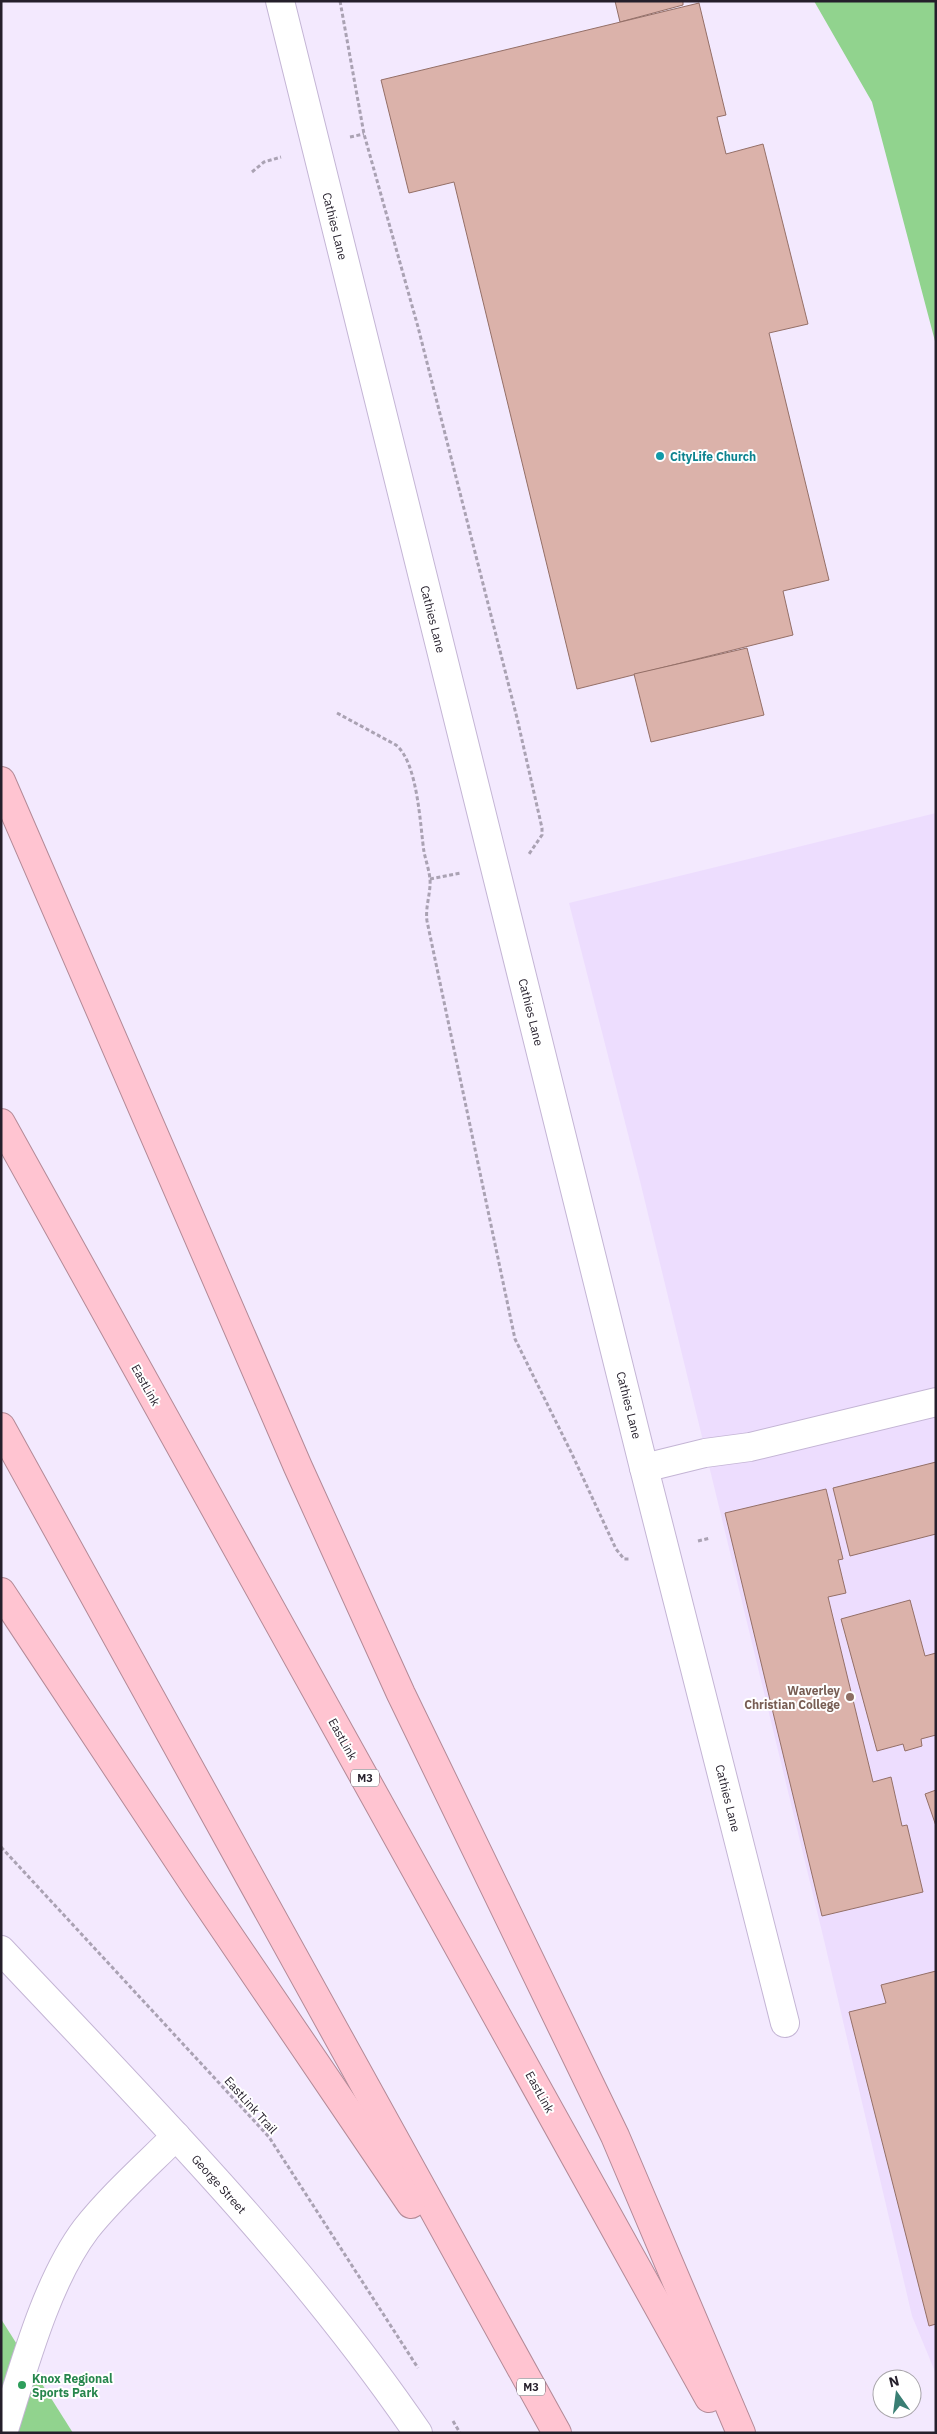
<svg xmlns="http://www.w3.org/2000/svg" width="937" height="2434" viewBox="0 0 937 2434" font-family="'IBM Plex Sans',sans-serif">
	<rect width="100%" height="100%" fill="#f3e9fe"/>
	<polygon fill="#edddfe" points="936,813 936,2374 912,2316 824,1940 640,1181 569,903"/>
	<g fill="#91d38e">
		<polygon points="814,1 936,1 936,345 872,102"/>
		<polygon points="1,2319 73,2433 1,2433"/>
	</g>
	<g fill="#dbb2aa" stroke="#946f67">
		<polygon points="615,1 683,1 683,5 620,22"/>
		<polygon points="699,3 726,115 717,117 726,154 763,144 808,324 769,333 829,580 783,591 793,635 577,689 454,182 409,193 381,80"/>
		<polygon points="747,648 764,715 651,742 634,674"/>
		<polygon points="936,1462 936,1534 850,1556 833,1488"/>
		<polygon points="826,1489 843,1559 838,1560 846,1593 828,1597 873,1782 891,1777 902,1826 907,1825 923,1892 822,1916 725,1513"/>
		<polygon points="910,1600 925,1656 936,1653 936,1735 921,1739 922,1746 905,1751 903,1744 877,1751 841,1619"/>
		<polygon points="936,1790 936,1826 925,1794"/>
		<polygon points="936,1971 936,2324 929,2326 849,2012 886,2003 881,1985"/>
	</g>
	<g fill="none" stroke-linecap="round" stroke-linejoin="round">
		<defs>
			<g id="minor">
				<polyline points="280,1 644,1468 785,2023"/>
				<polyline points="644,1468 705,1453 750,1447 936,1402"/>
				<path d="M1,1950c146,155 297,307 417,483"/>
				<path d="M3,2433c20,-63 43,-151 83,-204 27,-34 60,-63 90,-93"/>
			</g>
			<g id="highway">
				<polyline points="1,781 298,1467 401,1694 615,2136 741,2433"/>
				<polyline points="1,1123 709,2398"/>
				<polyline points="1,1427 557,2433"/>
				<polyline points="1,1592 198,1890 411,2204"/>
			</g>
		</defs>
		<use href="#minor" stroke="#c4b5d5" stroke-width="30"/>
		<use href="#highway" stroke="#b38a97" stroke-width="30"/>
		<g stroke="#aaa2b3" stroke-width="3" stroke-dasharray="4 2.5" stroke-linecap="butt">
			<polyline points="340,1 364,134 418,327 517,718 542,828 542,835 529,854"/>
			<polyline points="350,137 364,134"/>
			<polyline points="252,172 264,162 281,157"/>
			<path d="M337,713l59,32c22,18 24,80 28,107 2,9 5,18 6,27 1,14 -5,28 -3,42l88,418 57,115 44,95 8,10h6"/>
			<polyline points="430,879 461,873"/>
			<polyline points="698,1541 710,1538"/>
			<polyline points="1,1847 269,2137 418,2368"/>
			<polyline points="453,2421 460,2433"/>
		</g>
		<use href="#minor" stroke="#fff" stroke-width="28"/>
		<use href="#highway" stroke="#ffc4d1" stroke-width="28"/>
	</g>
	<circle fill="#0f9aa8" stroke="#fff" stroke-width="2" cx="660" cy="456" r="5"/>
	<circle fill="#8d6e63" stroke="#fff" stroke-width="2" cx="850" cy="1697" r="5"/>
	<circle fill="#2e9e5b" stroke="#fff" stroke-width="2" cx="22" cy="2385" r="5"/>
	<g text-anchor="middle" dominant-baseline="central" stroke-width="4" stroke-linejoin="round" paint-order="stroke">
		<g fill="#fff" stroke="#66626b" stroke-width="1">
			<rect x="351" y="1769.5" width="28" height="17" rx="4"/>
			<rect x="517" y="2378.5" width="28" height="17" rx="4"/>
		</g>
		<g font-size="11" font-weight="bold" fill="#251f2b">
			<text x="365" y="1778">M3</text>
			<text x="531" y="2387">M3</text>
		</g>
		<g font-size="12" fill="#251f2b" stroke="#fff">
			<text transform="translate(335 226) rotate(76)">Cathies Lane</text>
			<text transform="translate(433 619) rotate(76)">Cathies Lane</text>
			<text transform="translate(531 1012) rotate(76)">Cathies Lane</text>
			<text transform="translate(146 1385) rotate(61)">EastLink</text>
			<text transform="translate(629 1405) rotate(76)">Cathies Lane</text>
			<text transform="translate(343 1739) rotate(61)">EastLink</text>
			<text transform="translate(728 1798) rotate(76)">Cathies Lane</text>
			<text transform="translate(540 2092) rotate(61)">EastLink</text>
			<text transform="translate(251 2105) rotate(48)">EastLink Trail</text>
			<text transform="translate(219 2184) rotate(48)">George Street</text>
		</g>
		<g font-size="12" font-weight="bold" fill="#0d838f" stroke="#fff" text-anchor="start">
			<text x="670" y="456">CityLife Church</text>
		</g>
		<g font-size="12" font-weight="bold" fill="#785e54" stroke="#fff" text-anchor="end">
			<text x="840" y="1690">Waverley<tspan x="840" dy="14">Christian College</tspan></text>
		</g>
		<g font-size="12" font-weight="bold" fill="#27864d" stroke="#fff" text-anchor="start">
			<text x="32" y="2378">Knox Regional<tspan x="32" dy="14">Sports Park</tspan></text>
		</g>
	</g>
	<rect width="937" height="2434" fill="none" stroke="#251f2b" stroke-width="5"/>
	<g transform="translate(897 2394) rotate(346)"><circle r="24" fill="#ffffff" stroke="#a8a5aa"/>
	<path d="M0-4L9 19L0 12L-9 19Z" fill="#397e73"/>
	<text y="-8" font-size="14" font-weight="bold" text-anchor="middle" fill="#251f2b">N</text>
	</g>
</svg>
